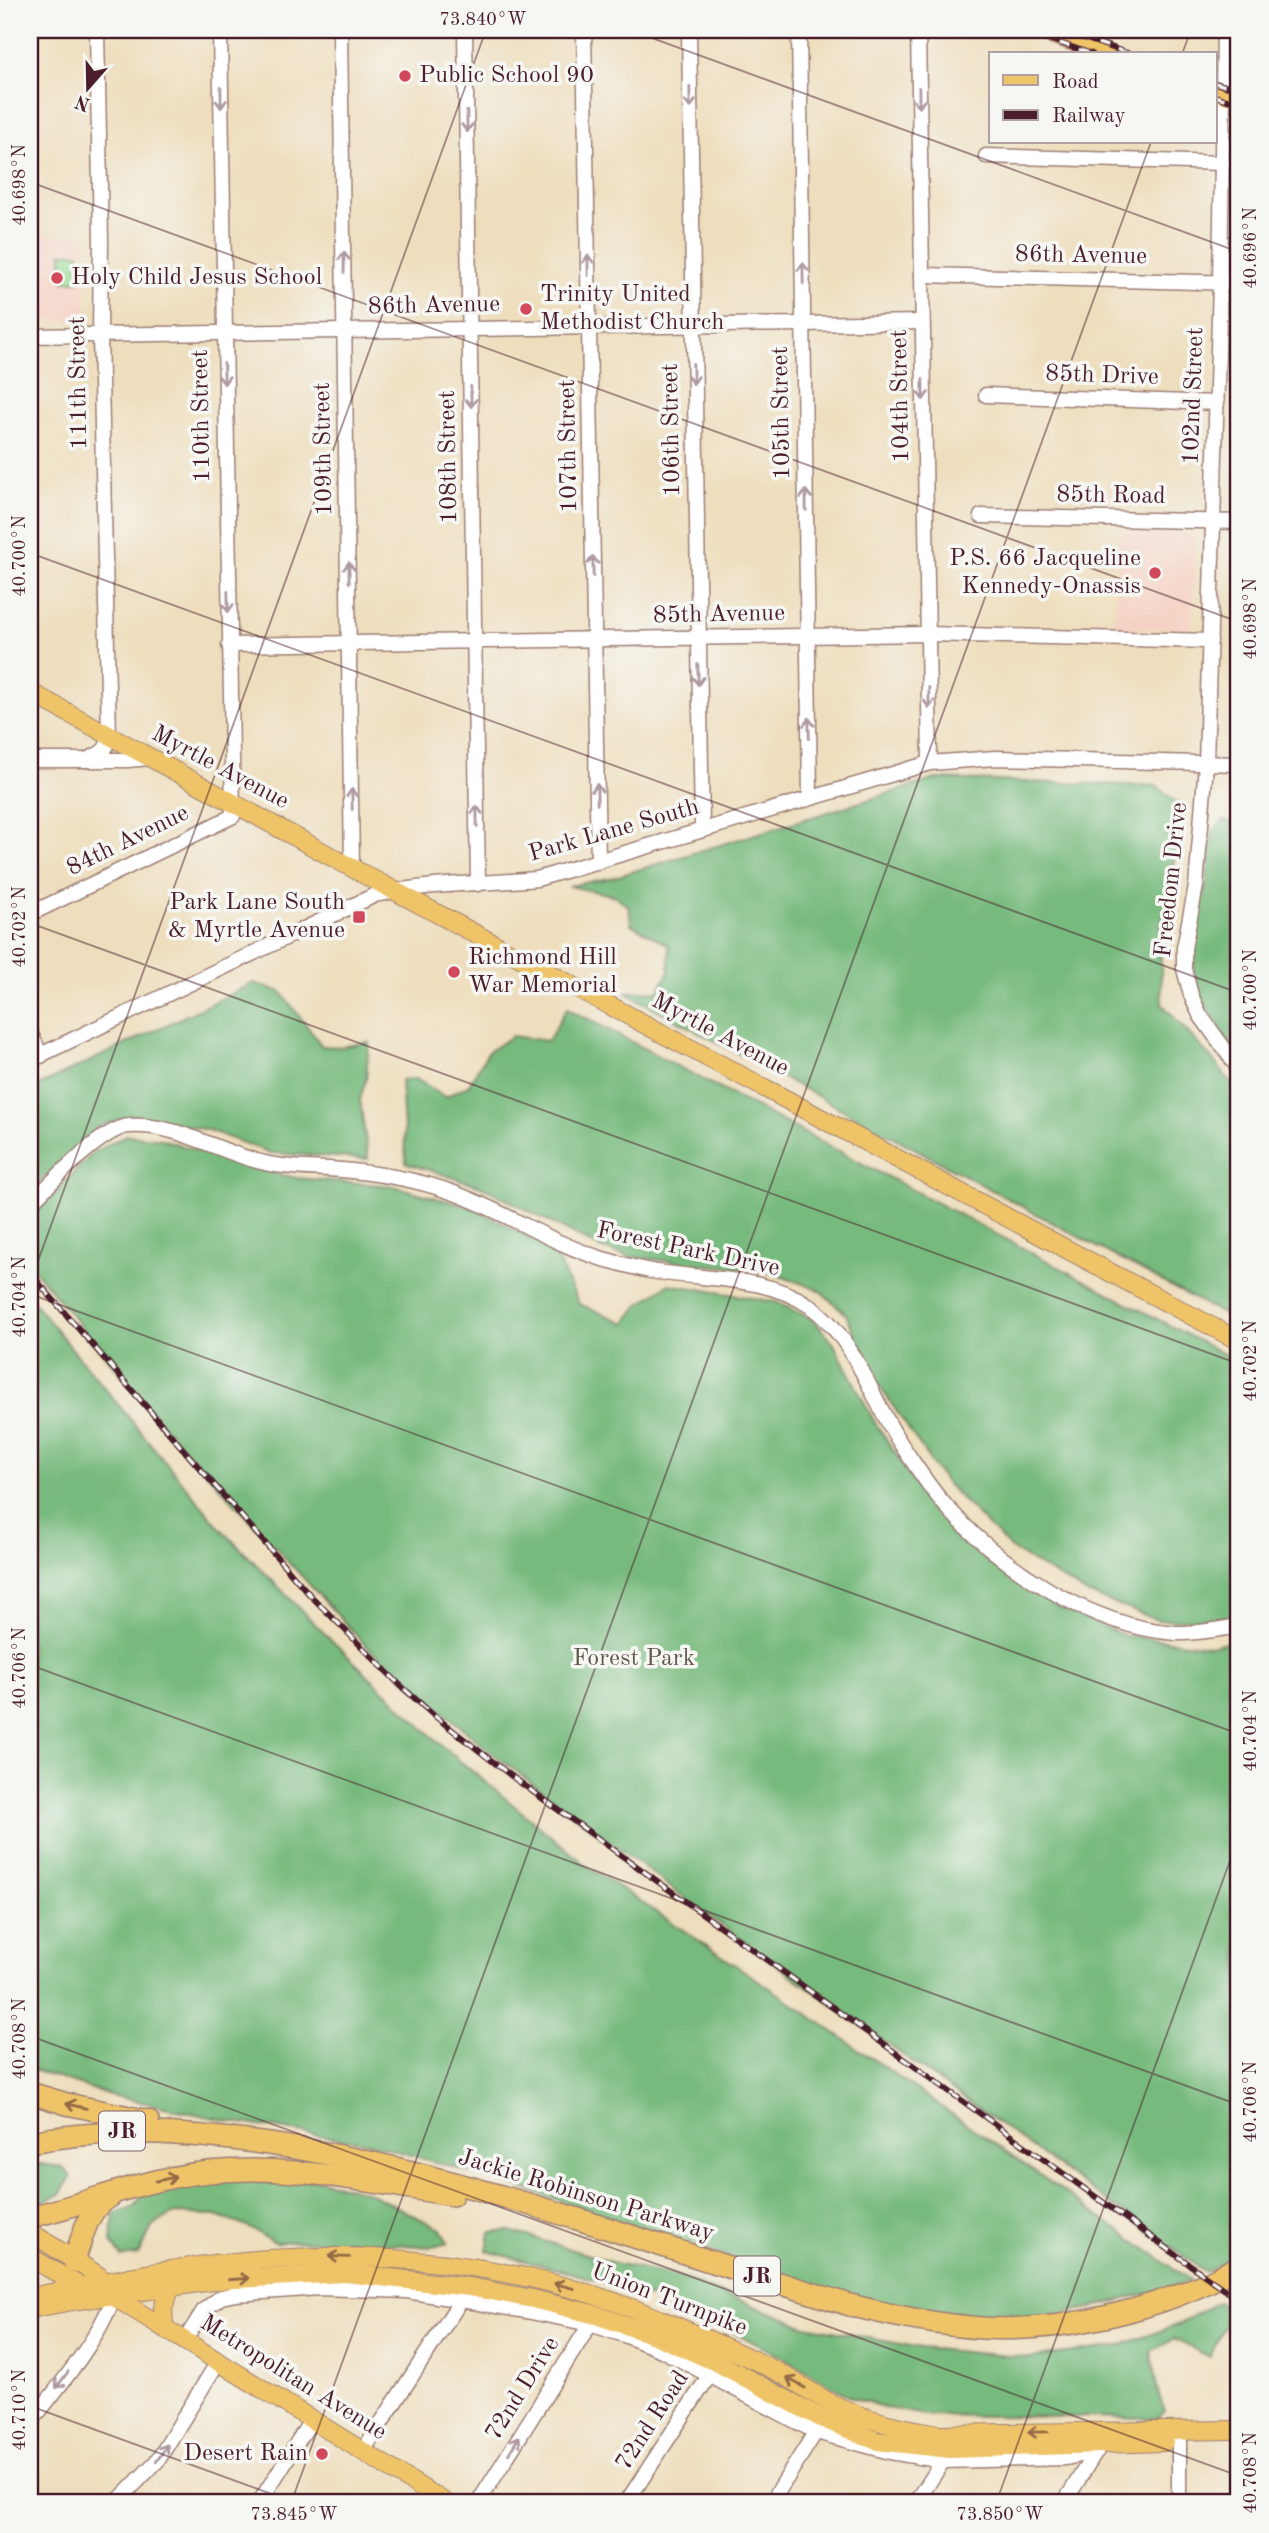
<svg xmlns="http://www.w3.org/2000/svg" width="1269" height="2533" viewBox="0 0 1269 2533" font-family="'Old Standard TT',serif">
	<rect width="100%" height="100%" fill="#f6f6f2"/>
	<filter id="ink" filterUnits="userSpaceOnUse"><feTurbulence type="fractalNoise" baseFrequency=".0143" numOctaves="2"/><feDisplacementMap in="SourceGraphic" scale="14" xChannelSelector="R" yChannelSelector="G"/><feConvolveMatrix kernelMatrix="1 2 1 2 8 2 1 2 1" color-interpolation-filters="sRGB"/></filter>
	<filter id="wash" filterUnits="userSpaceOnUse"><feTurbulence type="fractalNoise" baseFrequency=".00686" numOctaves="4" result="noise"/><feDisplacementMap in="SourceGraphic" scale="28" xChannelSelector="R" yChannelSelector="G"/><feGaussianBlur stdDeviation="1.57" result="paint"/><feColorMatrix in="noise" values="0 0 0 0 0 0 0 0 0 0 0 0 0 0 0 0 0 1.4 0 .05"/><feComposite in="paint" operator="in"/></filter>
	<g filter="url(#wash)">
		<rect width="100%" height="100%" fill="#eedebd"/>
		<g fill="#f5d2c3">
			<polygon points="30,235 84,236 86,321 30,320"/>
			<polygon points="1118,531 1195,534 1192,629 1115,628"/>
		</g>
		<polygon fill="#94da93" stroke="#6f7c5f" stroke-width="2" points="62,253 79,253 79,281 63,281"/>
		<g fill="#77ba7d" stroke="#606c54" stroke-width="2">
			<polygon points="936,779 1157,786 1179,805 1180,828 1160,931 1162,1004 1218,1066 1239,1094 1239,1323 624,992 658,991 669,972 669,945 631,924 629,907 616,896 569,886 615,877"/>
			<polygon points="1225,820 1239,826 1239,1057 1224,1036 1198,992 1190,948 1206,885 1213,831"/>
			<polygon points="254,983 281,992 322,1046 341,1047 369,1042 366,1079 360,1099 368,1159 271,1153 208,1130 130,1115 96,1128 30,1191 30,1090"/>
			<polygon points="567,1008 1239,1362 1239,1615 1229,1619 1158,1620 1086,1593 1011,1549 944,1481 874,1378 846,1314 818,1289 765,1271 630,1257 600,1248 481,1186 406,1163 401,1080 416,1079 445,1097 468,1086 488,1052 512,1036 548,1041"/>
			<polygon points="127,1135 162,1139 245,1166 296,1178 393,1186 473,1208 552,1249 579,1304 625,1323 640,1304 669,1284 776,1302 814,1320 834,1344 874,1421 929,1504 990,1564 1057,1607 1123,1635 1210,1646 1239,1639 1239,2254 1206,2272 710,1917 488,1750 365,1645 161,1423 30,1265 30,1219 94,1152"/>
			<polygon points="30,1298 220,1528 327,1636 443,1747 587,1866 776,1992 1192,2281 1092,2308 1027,2319 935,2316 852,2299 504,2182 369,2143 228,2121 110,2095 30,2069"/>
			<polygon points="40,2164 62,2167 71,2177 60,2194 30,2208 30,2165"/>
			<polygon points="238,2175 321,2180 369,2193 441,2229 448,2243 432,2247 350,2241 274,2242 248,2227 213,2215 172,2214 152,2227 138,2255 122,2257 111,2242 114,2214 135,2206 146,2189"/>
			<path d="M511,2231l107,33 56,11 132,51 115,22 109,10 89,-12 58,-21 41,-23 21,17v9l-15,-1 -14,30 -36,-18 -23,12c3,20 5,42 14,60l-7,7 -234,-3 -37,-7 -38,-12 -72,-42 -52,-26 -48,-21 -83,-28 -107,-28 3,-18z"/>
		</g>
	</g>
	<g filter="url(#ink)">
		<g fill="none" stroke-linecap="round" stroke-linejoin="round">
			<defs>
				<g id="minor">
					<polyline points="340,30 352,867"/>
					<polyline points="465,30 478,884"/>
					<polyline points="584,30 598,862"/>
					<polyline points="689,30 702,829"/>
					<polyline points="799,30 810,796"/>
					<polyline points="918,30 930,763"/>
					<polyline points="1224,30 1220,282 1206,764 1196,886 1184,948 1184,969 1191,995 1200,1015 1239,1069"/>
					<polyline points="986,156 1223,163"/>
					<polyline points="922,275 1239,283"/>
					<polyline points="30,336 922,322"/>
					<polyline points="986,395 1217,403"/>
					<polyline points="981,516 1239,522"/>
					<polyline points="229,645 927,634 1210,641"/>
					<polyline points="30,760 128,760 149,758"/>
					<path d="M86,760c13,-6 22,-8 23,-24l-9,-401 1,-94 -4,-211"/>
					<polyline points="30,914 233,816 220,30"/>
					<polyline points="30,1032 41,1056"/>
					<path d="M30,1060l345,-165c53,-12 108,-11 162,-16l393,-116 65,-5 244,6"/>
					<path d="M30,1204c20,-20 72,-76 99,-78 49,-3 90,27 136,37 20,5 43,5 64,6 42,3 85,9 125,24 52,19 96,50 149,66 16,4 32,9 48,12 52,9 114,4 159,35 46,33 60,90 89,135 14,21 29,45 46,64 55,62 146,122 231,128 20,1 43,-4 63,-7"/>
					<polyline points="185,2340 204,2310 221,2297 236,2294 320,2288 407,2291 526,2311 590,2324 624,2335 662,2350 816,2432 890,2452 943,2461 1066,2458 1097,2451"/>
					<path d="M30,2423c29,-37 68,-82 84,-127"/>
					<polyline points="363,2451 465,2294"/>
					<polyline points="116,2503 158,2460 219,2360"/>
					<polyline points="259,2503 312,2419"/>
					<polyline points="478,2503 594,2318"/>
					<polyline points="626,2503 715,2367"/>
					<polyline points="771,2503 820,2425"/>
					<polyline points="916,2503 946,2456"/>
					<polyline points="1064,2503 1099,2446"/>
					<polyline points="1179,2503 1179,2430"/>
				</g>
				<g id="major">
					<polyline points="30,30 31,30"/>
					<polyline points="1039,30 1110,54"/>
					<polyline points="1215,91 1239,98"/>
					<polyline points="30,692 365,875 1239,1341"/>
					<polyline points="30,2232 99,2276 108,2287"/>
					<polyline points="30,2257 83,2288"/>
					<polyline points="111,2295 446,2503"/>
					<path d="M30,2298c17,-5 34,-7 52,-11 190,-44 393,-44 575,31 41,17 82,34 121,54 18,10 36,22 55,32 33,17 70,24 106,30l300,-4"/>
					<polyline points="30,2309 72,2301 219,2280 345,2273 470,2287 533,2299 596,2315 657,2336 718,2363 823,2419 877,2441 950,2449 1164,2442"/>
					<polyline points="164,2327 163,2308 171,2287"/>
				</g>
				<g id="highway">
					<polyline points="30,2093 67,2104 148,2121"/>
					<path d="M30,2142c78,-15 154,-10 232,1 116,16 223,47 335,82 84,27 168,54 253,80 43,11 87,20 132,23 83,5 185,-20 257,-62"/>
					<path d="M30,2217c49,-11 95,-31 145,-40 93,-18 184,3 277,18"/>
					<path d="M74,2261c9,-24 13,-54 38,-66"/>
				</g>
			</defs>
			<use href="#minor" stroke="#9c7e74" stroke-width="17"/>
			<use href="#major" stroke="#9c7e74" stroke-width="20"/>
			<use href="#highway" stroke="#9c7e74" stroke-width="24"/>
			<use href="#minor" stroke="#fff" stroke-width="14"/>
			<use href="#major" stroke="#efc469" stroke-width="18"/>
			<use href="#highway" stroke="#efc469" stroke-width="21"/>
			<defs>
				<g id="rail">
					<polyline points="1022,30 1092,54"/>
					<polyline points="1060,30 1130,54"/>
					<polyline points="30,32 37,30"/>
					<polyline points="1215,83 1239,90"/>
					<polyline points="1215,96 1239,104"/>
					<polyline points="30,1273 310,1595 400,1685 432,1714 514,1778 1239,2300"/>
				</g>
			</defs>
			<use href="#rail" stroke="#4a1f2b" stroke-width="6"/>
			<use href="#rail" stroke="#f6f6f2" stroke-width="3.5" stroke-dasharray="10" stroke-linecap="butt"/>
		</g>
		<defs><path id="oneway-shaft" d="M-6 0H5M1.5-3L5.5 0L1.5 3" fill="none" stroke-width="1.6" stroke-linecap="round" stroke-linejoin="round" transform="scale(1.75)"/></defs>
		<g stroke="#ae9aa0">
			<use href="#oneway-shaft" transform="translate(221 98) rotate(89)"/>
			<use href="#oneway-shaft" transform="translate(690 98) rotate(89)"/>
			<use href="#oneway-shaft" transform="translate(919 98) rotate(89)"/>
			<use href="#oneway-shaft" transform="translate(467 122) rotate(89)"/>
			<use href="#oneway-shaft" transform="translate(344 262) rotate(-91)"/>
			<use href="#oneway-shaft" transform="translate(588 265) rotate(-91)"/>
			<use href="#oneway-shaft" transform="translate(803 273) rotate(-91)"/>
			<use href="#oneway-shaft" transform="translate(224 374) rotate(89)"/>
			<use href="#oneway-shaft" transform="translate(693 374) rotate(89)"/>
			<use href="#oneway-shaft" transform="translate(923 390) rotate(89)"/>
			<use href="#oneway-shaft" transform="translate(471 397) rotate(89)"/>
			<use href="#oneway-shaft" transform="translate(806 500) rotate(-91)"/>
			<use href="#oneway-shaft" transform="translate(593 566) rotate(-91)"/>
			<use href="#oneway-shaft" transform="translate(349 572) rotate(-91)"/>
			<use href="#oneway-shaft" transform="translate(228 602) rotate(89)"/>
			<use href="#oneway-shaft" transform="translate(698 675) rotate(89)"/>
			<use href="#oneway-shaft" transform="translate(929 698) rotate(89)"/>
			<use href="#oneway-shaft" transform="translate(809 728) rotate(-91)"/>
			<use href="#oneway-shaft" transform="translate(597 794) rotate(-91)"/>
			<use href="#oneway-shaft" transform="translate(352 799) rotate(-91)"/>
			<use href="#oneway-shaft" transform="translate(477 816) rotate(-91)"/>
			<use href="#oneway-shaft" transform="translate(62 2380) rotate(126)"/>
			<use href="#oneway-shaft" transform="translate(514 2445) rotate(-58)"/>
			<use href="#oneway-shaft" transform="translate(162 2453) rotate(-57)"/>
		</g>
		<g stroke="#946947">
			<use href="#oneway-shaft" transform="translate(76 2106) rotate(-167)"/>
			<use href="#oneway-shaft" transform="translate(166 2179) rotate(-12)"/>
			<use href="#oneway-shaft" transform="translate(339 2257) rotate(-178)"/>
			<use href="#oneway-shaft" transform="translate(239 2279) rotate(-4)"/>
			<use href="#oneway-shaft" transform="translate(564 2286) rotate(-165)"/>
			<use href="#oneway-shaft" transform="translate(796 2383) rotate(-151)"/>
			<use href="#oneway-shaft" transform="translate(1038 2432) rotate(179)"/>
		</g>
	</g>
	<path fill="none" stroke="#4a1f2b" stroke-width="2" stroke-opacity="0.45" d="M630,30l609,222M1182,54l9,-24M30,182l1209,440M30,553l1209,440M30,923l1209,441M30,1283l456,-1253M30,1294l1209,440M30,1665l1209,440M30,2036l1209,440M30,2406l266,97M291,2503l860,-2361M996,2503l243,-667"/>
	<g fill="#d1495b" stroke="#f6f6f2" stroke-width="2.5">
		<circle cx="405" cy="76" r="7"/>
		<circle cx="57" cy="278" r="7"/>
		<circle cx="526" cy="309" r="7"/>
		<circle cx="1155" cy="573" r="7"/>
		<rect x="352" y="910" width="14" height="14" rx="3.5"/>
		<circle cx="454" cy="972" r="7"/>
		<circle cx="322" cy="2454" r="7"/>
	</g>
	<g text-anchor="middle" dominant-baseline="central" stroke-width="7" stroke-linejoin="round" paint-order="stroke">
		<g fill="#f6f6f2" stroke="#7e6067" stroke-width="2">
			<rect x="99" y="2111.5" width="46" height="39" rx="5"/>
			<rect x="734" y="2256.5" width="46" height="39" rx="5"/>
		</g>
		<g font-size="23" font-weight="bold" fill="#4a1f2b">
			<text x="122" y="2131">JR</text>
			<text x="757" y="2276">JR</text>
		</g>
		<g font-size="24" fill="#4a1f2b" stroke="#f6f6f2" text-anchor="start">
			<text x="419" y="76">Public School 90</text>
			<text x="71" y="278">Holy Child Jesus School</text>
			<text x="540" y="295">Trinity United<tspan x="540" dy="28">Methodist Church</tspan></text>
			<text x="1141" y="559" text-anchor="end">P.S. 66 Jacqueline<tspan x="1141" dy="28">Kennedy-Onassis</tspan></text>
			<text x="345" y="903" text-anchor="end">Park Lane South<tspan x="345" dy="28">&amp; Myrtle Avenue</tspan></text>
			<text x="468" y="958">Richmond Hill<tspan x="468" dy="28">War Memorial</tspan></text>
			<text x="308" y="2454" text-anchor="end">Desert Rain</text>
		</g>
		<g font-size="24" fill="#4a1f2b" stroke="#f6f6f2">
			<text transform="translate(1081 256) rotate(1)">86th Avenue</text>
			<text transform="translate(434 306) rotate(-1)">86th Avenue</text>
			<text transform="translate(1102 376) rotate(2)">85th Drive</text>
			<text transform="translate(79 383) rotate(-91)">111th Street</text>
			<text transform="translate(901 396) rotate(-91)">104th Street</text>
			<text transform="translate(1194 396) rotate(-88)">102nd Street</text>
			<text transform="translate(782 413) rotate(-91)">105th Street</text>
			<text transform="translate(202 416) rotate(-91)">110th Street</text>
			<text transform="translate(672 430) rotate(-91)">106th Street</text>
			<text transform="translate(569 446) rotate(-91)">107th Street</text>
			<text transform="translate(324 449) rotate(-91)">109th Street</text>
			<text transform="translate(449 457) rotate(-91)">108th Street</text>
			<text transform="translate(1111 496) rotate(1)">85th Road</text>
			<text transform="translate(719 615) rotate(-1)">85th Avenue</text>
			<text transform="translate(220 768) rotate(28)">Myrtle Avenue</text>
			<text transform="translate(614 831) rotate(-16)">Park Lane South</text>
			<text transform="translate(128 841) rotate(-26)">84th Avenue</text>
			<text transform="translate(1172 880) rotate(-84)">Freedom Drive</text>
			<text transform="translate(720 1035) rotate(28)">Myrtle Avenue</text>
			<text transform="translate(688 1250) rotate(12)">Forest Park Drive</text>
			<text transform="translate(586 2196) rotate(17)">Jackie Robinson Parkway</text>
			<text transform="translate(669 2300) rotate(21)">Union Turnpike</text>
			<text transform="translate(293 2378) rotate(32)">Metropolitan Avenue</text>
			<text transform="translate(523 2389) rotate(-58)">72nd Drive</text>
			<text transform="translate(653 2421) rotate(-57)">72nd Road</text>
		</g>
		<g font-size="24" fill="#60574a" stroke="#f6f6f2">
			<text x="634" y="1659">Forest Park</text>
		</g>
	</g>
	<rect width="1269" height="2533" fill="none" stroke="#f6f6f2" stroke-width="77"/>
	<rect x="989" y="52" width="228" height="91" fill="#f6f6f2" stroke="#b1a0a2" stroke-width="2"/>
	<rect x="1003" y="75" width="35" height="10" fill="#efc469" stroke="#b1a0a2" stroke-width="2"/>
	<text x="1052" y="88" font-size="21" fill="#4a1f2b">Road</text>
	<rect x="1003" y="110" width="35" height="10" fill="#4a1f2b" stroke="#b1a0a2" stroke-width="2"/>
	<text x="1052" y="122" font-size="21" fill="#4a1f2b">Railway</text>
	<g transform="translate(88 88) rotate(200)" stroke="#f6f6f2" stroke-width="5" paint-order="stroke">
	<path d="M0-5L12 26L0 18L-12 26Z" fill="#4a1f2b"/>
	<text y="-10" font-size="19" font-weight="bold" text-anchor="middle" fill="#4a1f2b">N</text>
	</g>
	<rect x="38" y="38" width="1192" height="2456" fill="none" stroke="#4a1f2b" stroke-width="2.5"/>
	<g font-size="18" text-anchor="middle" fill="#4a1f2b">
		<text x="483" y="25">73.840°W</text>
		<text transform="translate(19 185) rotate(-90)" y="6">40.698°N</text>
		<text transform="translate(1250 248) rotate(-90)" y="6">40.696°N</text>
		<text transform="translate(19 556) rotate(-90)" y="6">40.700°N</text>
		<text transform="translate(1250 619) rotate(-90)" y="6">40.698°N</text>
		<text transform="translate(19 927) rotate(-90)" y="6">40.702°N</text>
		<text transform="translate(1250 990) rotate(-90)" y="6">40.700°N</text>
		<text transform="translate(19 1297) rotate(-90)" y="6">40.704°N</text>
		<text transform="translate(1250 1361) rotate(-90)" y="6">40.702°N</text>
		<text transform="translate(19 1668) rotate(-90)" y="6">40.706°N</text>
		<text transform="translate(1250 1731) rotate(-90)" y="6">40.704°N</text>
		<text transform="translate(19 2039) rotate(-90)" y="6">40.708°N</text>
		<text transform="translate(1250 2102) rotate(-90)" y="6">40.706°N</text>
		<text transform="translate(19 2410) rotate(-90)" y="6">40.710°N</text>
		<text transform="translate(1250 2473) rotate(-90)" y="6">40.708°N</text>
		<text x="294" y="2520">73.845°W</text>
		<text x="1000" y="2520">73.850°W</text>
	</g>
</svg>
